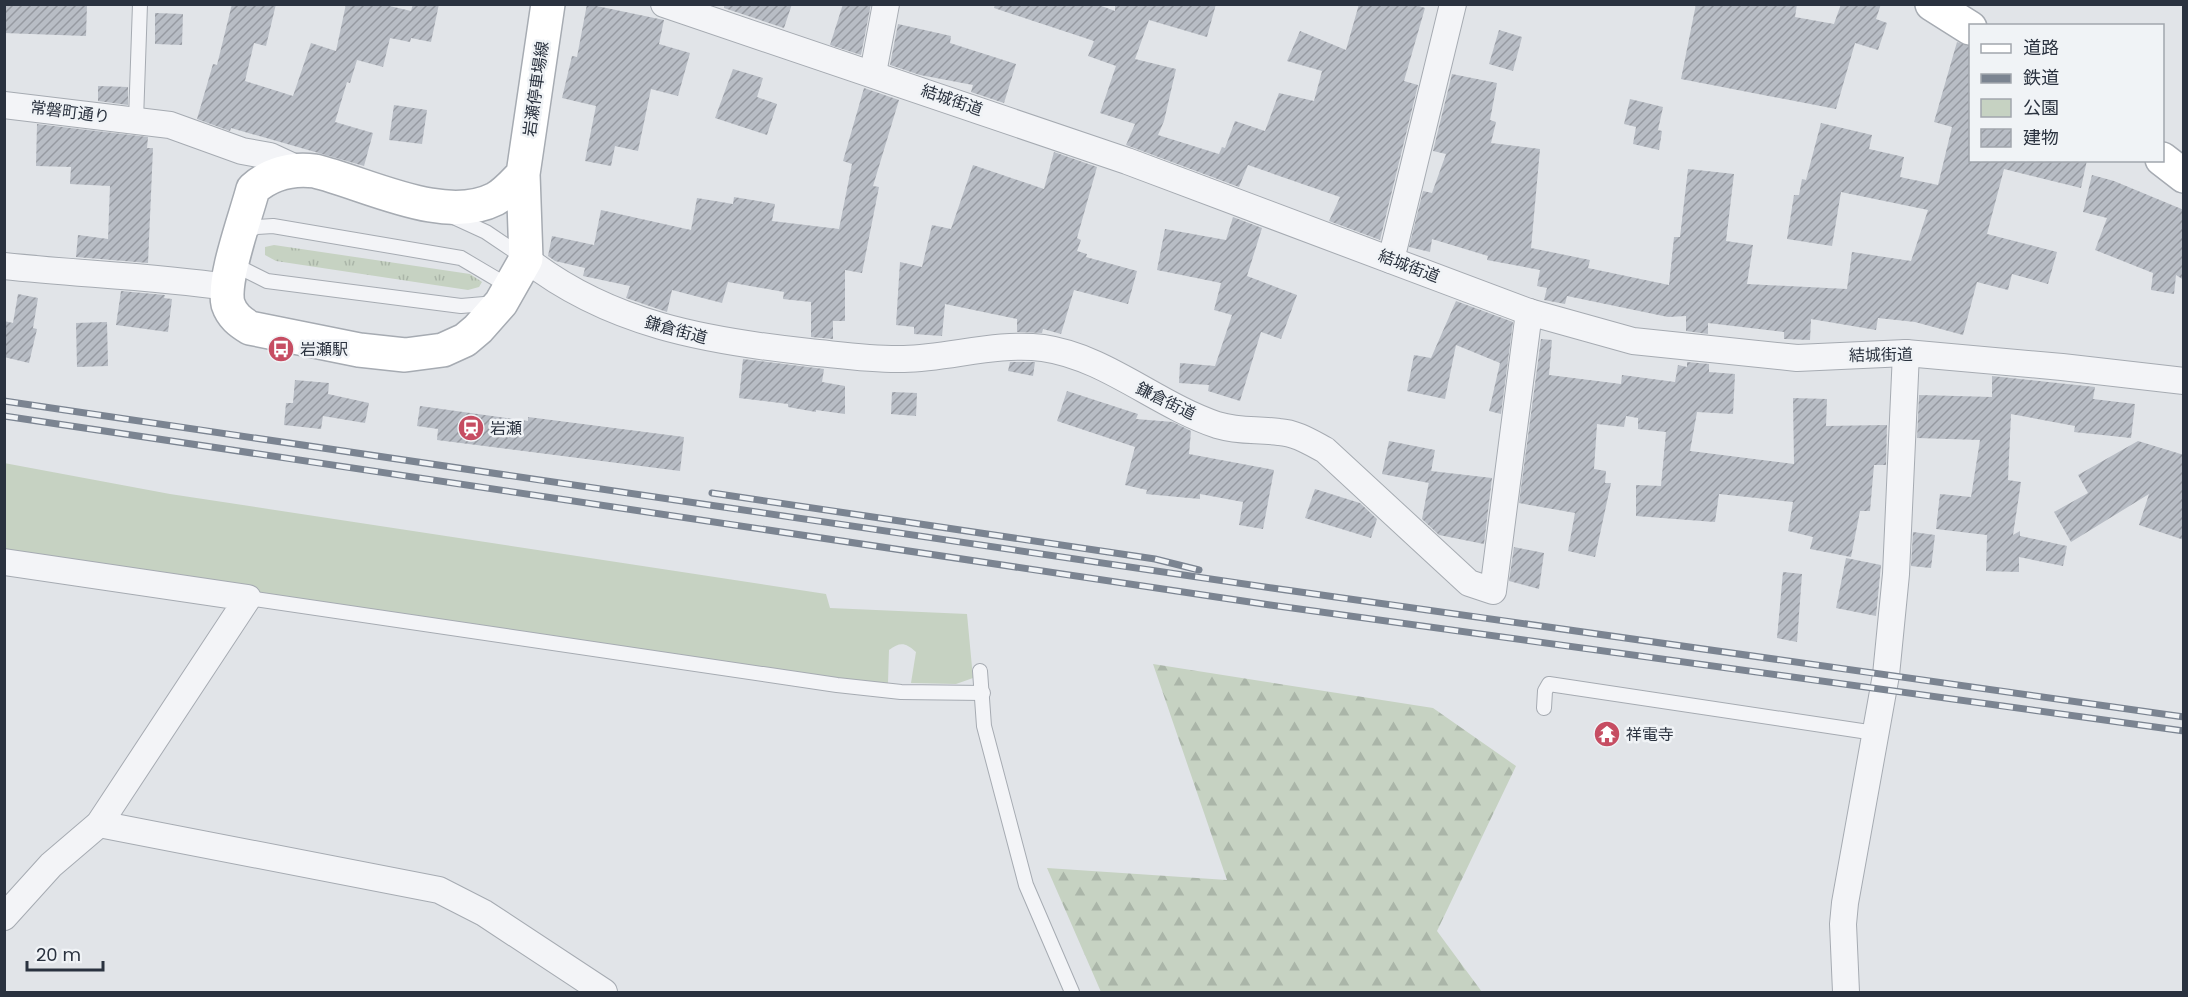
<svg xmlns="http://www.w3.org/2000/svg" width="2188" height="997" viewBox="0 0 2188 997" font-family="Poppins,'Noto Sans JP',sans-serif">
	<defs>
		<pattern id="grass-tufts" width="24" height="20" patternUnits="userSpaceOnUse" patternTransform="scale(1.5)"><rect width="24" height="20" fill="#c6d2c2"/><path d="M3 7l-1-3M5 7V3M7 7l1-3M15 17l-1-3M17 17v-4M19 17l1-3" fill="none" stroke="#aab5a8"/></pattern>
		<pattern id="forest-firs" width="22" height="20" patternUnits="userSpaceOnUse" patternTransform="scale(1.5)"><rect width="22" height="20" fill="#c6d2c2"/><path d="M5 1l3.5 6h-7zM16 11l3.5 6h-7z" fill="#aab5a8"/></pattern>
		<pattern id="building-hatch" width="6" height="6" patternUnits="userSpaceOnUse" patternTransform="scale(1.5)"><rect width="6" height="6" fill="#b8bdc5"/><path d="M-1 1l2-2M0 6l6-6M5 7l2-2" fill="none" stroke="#969aa1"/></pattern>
	</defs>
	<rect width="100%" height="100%" fill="#e1e4e8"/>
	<polygon fill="url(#grass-tufts)" points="274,245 470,274 482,282 479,287 468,290 276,261 265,255 265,247"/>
	<polygon fill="url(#forest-firs)" points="1153,664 1433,708 1516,766 1437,931 1482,992 1101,992 1047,868 1227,880"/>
	<path fill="#c6d2c2" d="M4,463l166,31 656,100 4,14 137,6 6,64 -17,6 -45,-1 5,-31c-11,-10 -16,-10 -27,-2l-1,33 -50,-4 -666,-99 -167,-29z"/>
	<g fill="url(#building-hatch)">
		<polygon points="4,4 87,4 86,36 4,33"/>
		<polygon points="232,4 276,4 266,46 254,43 245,81 293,96 311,43 336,51 346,4 381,4 411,11 413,4 439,4 431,42 411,38 410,42 390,38 383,67 357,60 350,83 347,82 335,122 373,133 364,166 231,128 230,131 197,119 213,64 217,65"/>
		<polygon points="587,4 664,20 659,44 690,53 678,96 651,89 638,151 615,146 611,166 585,161 596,106 562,98 572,56 577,57"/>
		<polygon points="724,4 792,4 784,28 724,8"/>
		<polygon points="843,4 871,4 861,55 830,45"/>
		<polygon points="995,4 1096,4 1115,11 1115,4 1216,4 1207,37 1149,20 1135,59 1176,69 1164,121 1158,135 1219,154 1222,147 1225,148 1235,121 1265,131 1279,93 1314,101 1322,71 1287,61 1300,31 1346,50 1359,4 1413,4 1425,8 1404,81 1418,85 1380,240 1329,221 1340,197 1248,165 1239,187 1126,145 1135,124 1100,113 1116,66 1088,56 1094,41 994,8"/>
		<polygon points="1696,4 1797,4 1795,17 1834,24 1841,4 1881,4 1876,19 1887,23 1878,50 1855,43 1836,109 1681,79"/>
		<polygon points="155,13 183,14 182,45 155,44"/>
		<polygon points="898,24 951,36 950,43 1016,64 1004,103 971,92 973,85 920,75 890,65"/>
		<polygon points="1499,30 1522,37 1513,71 1489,64"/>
		<polygon points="1957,42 1971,47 1971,160 2087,160 2081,188 2004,169 1987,234 2057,252 2048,284 2012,274 2008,290 1977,282 1963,335 1915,322 1878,318 1876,330 1811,319 1810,340 1784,339 1784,332 1708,323 1708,334 1686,331 1686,316 1668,317 1567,296 1565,304 1544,300 1547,288 1537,286 1540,270 1487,260 1488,256 1432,239 1430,252 1409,247 1423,191 1432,193 1446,154 1433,151 1452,74 1497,83 1490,120 1496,122 1491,143 1540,149 1531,248 1590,260 1588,268 1669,285 1674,237 1680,237 1688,169 1734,174 1726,241 1753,245 1747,284 1847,289 1852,252 1911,261 1928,210 1841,192 1832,246 1787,239 1794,195 1799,195 1802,179 1806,180 1821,123 1872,135 1869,149 1904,157 1900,177 1938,185 1952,127 1934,122"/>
		<polygon points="733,69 763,78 757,97 777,104 767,135 715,118"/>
		<polygon points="98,86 128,87 128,105 98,101"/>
		<polygon points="864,88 899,100 873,186 879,187 862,273 845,270 845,321 833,321 833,339 811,337 811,302 783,299 784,292 728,282 722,303 672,290 667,312 626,298 630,286 583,276 585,268 555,261 548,256 552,236 594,245 601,210 691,230 697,198 733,204 734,197 775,204 772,221 839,229 852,164 843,161"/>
		<polygon points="1630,99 1663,107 1658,130 1662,131 1659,150 1633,144 1636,127 1624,124"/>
		<polygon points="394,105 427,110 422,144 389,140"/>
		<polygon points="37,124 148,137 147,148 153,148 148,263 76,257 78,235 108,239 110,186 70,184 71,167 36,166"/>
		<polygon points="1054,152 1097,167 1077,238 1081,240 1077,251 1087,254 1086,257 1137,271 1128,304 1074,290 1061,334 1043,329 1042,333 1017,332 1017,319 945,304 942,336 914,334 914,327 896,325 900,262 922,267 932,225 951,229 973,165 1044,189"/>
		<polygon points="2092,175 2114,181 2184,210 2184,280 2176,275 2174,294 2151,290 2153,273 2095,250 2107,218 2083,212"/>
		<polygon points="1233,217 1262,228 1247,276 1297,295 1281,339 1261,332 1240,401 1208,391 1209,385 1179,383 1180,363 1215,366 1232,315 1214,310 1221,283 1157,270 1165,229 1226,240"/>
		<polygon points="121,291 165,295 164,298 172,299 168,332 116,325"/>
		<polygon points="18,294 38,298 33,328 37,329 29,363 4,357 4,321 13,323"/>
		<polygon points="1456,301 1513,322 1501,414 1489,411 1500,363 1456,345 1445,399 1407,391 1414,355 1431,358"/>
		<polygon points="107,322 108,366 77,367 76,323"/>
		<polygon points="1541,339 1552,340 1549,375 1621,384 1622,375 1675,382 1678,365 1687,367 1687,362 1709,364 1709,372 1735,374 1733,414 1697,412 1690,451 1794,464 1793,398 1827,399 1826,426 1887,425 1886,465 1874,465 1870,511 1860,511 1851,557 1810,549 1813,537 1788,531 1793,502 1719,494 1715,522 1636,516 1636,485 1661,486 1666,432 1638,429 1638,418 1626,416 1624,427 1597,424 1594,469 1606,471 1605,483 1611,483 1595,557 1568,551 1575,513 1519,503"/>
		<polygon points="743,359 824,369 822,382 845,386 845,414 816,410 816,412 788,407 788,404 739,398"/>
		<polygon points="1010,362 1035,362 1033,376 1008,371"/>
		<polygon points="1992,376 2095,387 2093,399 2135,404 2131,438 2074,432 2075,426 2011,414 2008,480 2021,482 2013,535 2020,531 2020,536 2067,546 2063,566 2019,557 2019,572 1986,571 1987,535 1936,529 1940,494 1971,497 1980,440 1917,438 1919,395 1992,397"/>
		<polygon points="295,380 329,383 328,394 369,403 365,423 323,416 321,429 284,425 286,403 293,403"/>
		<polygon points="1067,391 1138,414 1136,419 1173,422 1191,431 1189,454 1274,470 1263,529 1239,525 1243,502 1200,494 1200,499 1146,494 1147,490 1125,485 1135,447 1057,421"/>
		<polygon points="892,392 917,393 916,416 891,414"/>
		<polygon points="420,406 528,421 528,417 684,437 680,471 437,440 438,429 417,426"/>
		<polygon points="1389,441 1435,450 1429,483 1382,474"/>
		<polygon points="2138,441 2184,455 2184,540 2139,525 2149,494 2071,542 2054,512 2088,493 2078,475"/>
		<polygon points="1431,471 1492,478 1484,544 1439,535 1422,519"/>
		<polygon points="1315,489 1360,503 1377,519 1371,538 1305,518"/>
		<polygon points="1913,532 1935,535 1931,568 1911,566"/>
		<polygon points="1514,547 1544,553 1539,589 1509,581"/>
		<polygon points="1846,558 1881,565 1876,616 1836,608"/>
		<polygon points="1783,572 1802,574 1797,642 1777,638"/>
	</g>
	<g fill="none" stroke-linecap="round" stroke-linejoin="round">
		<defs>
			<g id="lane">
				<polyline points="136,120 140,4"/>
				<polyline points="449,215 486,232 523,257"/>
				<polyline points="244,232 257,227 273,226 461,258 510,287"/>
				<polyline points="233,264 267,281 461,306 496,303"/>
				<polyline points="248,598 837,685 901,692 983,693"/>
				<polyline points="980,671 984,726 1026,885 1072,992"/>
				<polyline points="1544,708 1545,691 1549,684 1875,733"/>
			</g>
			<g id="street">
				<polyline points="664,4 1127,161 1529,312 1633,341 1797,358 1906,353 2062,367 2184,381"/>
				<polyline points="873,73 886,4"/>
				<polyline points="4,105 170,125 242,151 270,156 298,169"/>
				<path d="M526,259c83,65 180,82 283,93 31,3 63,8 95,7 46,-1 93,-17 139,-11 63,9 114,57 174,77 24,7 38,4 62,7 17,1 31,10 46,18l144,133 24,8 36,-279"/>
				<polyline points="1391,260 1453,4"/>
				<path d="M4,266c74,8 149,10 223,21"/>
				<polyline points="4,562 248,598 99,824 51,865 4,917"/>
				<polyline points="99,824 439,890 484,913 604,992"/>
				<polyline points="1846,992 1843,924 1845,903 1886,675 1896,574 1906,353"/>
			</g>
			<g id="secondary">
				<polyline points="1932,4 1970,28"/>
				<polyline points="2162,159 2184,176"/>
				<path d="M523,174c-8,8 -17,19 -28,25 -51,26 -127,-15 -180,-28 -24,-3 -44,2 -62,18 -7,27 -31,91 -25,115 4,12 12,18 22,24l109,22 46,5 38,-5 22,-10 13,-11 23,-26 25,-44 -3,-85 25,-170"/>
			</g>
		</defs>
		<use href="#lane" stroke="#a6abb2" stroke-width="16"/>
		<use href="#street" stroke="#a6abb2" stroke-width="28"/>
		<use href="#secondary" stroke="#a6abb2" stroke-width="36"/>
		<use href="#lane" stroke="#f3f4f7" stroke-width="14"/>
		<use href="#street" stroke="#f3f4f7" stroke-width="26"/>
		<use href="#secondary" stroke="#fff" stroke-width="33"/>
		<defs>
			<g id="rail">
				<polyline points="4,401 1272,588 2184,717"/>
				<polyline points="4,416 1270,605 2184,731"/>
				<polyline points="712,493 1155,559 1199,570"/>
			</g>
		</defs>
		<use href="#rail" stroke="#7b8491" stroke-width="7"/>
		<use href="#rail" stroke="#f0f3f6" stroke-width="4.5" stroke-dasharray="14" stroke-linecap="butt"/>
	</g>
	<defs>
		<symbol id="bus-disc" viewBox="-11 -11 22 22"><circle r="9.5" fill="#c64d62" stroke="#f0f3f6"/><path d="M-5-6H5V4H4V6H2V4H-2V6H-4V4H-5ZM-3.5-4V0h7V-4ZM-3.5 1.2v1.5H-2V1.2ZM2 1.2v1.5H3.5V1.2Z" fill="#fff"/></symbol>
		<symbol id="station-disc" viewBox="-11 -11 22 22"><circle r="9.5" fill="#c64d62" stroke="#f0f3f6"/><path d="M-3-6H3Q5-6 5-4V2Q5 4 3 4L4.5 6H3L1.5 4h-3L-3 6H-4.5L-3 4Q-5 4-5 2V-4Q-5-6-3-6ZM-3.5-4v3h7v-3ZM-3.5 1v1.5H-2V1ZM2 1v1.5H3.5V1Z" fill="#fff"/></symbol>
		<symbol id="temple-disc" viewBox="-11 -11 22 22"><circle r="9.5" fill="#c64d62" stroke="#f0f3f6"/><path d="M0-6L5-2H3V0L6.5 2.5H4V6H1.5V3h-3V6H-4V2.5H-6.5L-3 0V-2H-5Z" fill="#fff"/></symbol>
	</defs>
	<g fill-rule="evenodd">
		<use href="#bus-disc" x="266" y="334" width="30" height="30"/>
		<use href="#station-disc" x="456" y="413" width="30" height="30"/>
		<use href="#temple-disc" x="1592" y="719" width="30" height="30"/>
	</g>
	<g text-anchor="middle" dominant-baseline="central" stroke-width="5" stroke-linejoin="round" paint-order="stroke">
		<g font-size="16" fill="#2a323f" stroke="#f0f3f6">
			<text transform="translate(536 89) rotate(-82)">岩瀬停車場線</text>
			<text transform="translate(952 100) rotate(19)">結城街道</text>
			<text transform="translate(70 112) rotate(7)">常磐町通り</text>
			<text transform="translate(1409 266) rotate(21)">結城街道</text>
			<text transform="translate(676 330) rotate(15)">鎌倉街道</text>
			<text transform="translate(1881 355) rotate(-1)">結城街道</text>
			<text transform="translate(1166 401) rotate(26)">鎌倉街道</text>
		</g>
		<g font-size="16" fill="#2a323f" stroke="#f0f3f6" text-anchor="start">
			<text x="300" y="349">岩瀬駅</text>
			<text x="490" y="428">岩瀬</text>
			<text x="1626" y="734">祥電寺</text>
		</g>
	</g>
	<rect width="2188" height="997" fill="none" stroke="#2a323f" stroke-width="12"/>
	<rect x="1969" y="24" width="195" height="138" fill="#f0f3f6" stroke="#a1a6ad" stroke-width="1.5"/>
	<rect x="1981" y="44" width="30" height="9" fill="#ffffff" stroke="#a1a6ad" stroke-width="1.5"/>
	<text x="2023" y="54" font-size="18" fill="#2a323f">道路</text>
	<rect x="1981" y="74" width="30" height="9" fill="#7b8491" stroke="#a1a6ad" stroke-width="1.5"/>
	<text x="2023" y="84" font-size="18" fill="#2a323f">鉄道</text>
	<rect x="1981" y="99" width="30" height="18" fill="#c6d2c2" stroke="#a1a6ad" stroke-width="1.5"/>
	<text x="2023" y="114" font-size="18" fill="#2a323f">公園</text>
	<rect x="1981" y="129" width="30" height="18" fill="url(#building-hatch)" stroke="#a1a6ad" stroke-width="1.5"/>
	<text x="2023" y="144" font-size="18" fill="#2a323f">建物</text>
	<path d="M27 961v9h76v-9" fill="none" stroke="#2a323f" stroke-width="3"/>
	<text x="36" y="961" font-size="18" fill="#2a323f" stroke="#f0f3f6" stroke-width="4.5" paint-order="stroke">20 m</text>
</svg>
